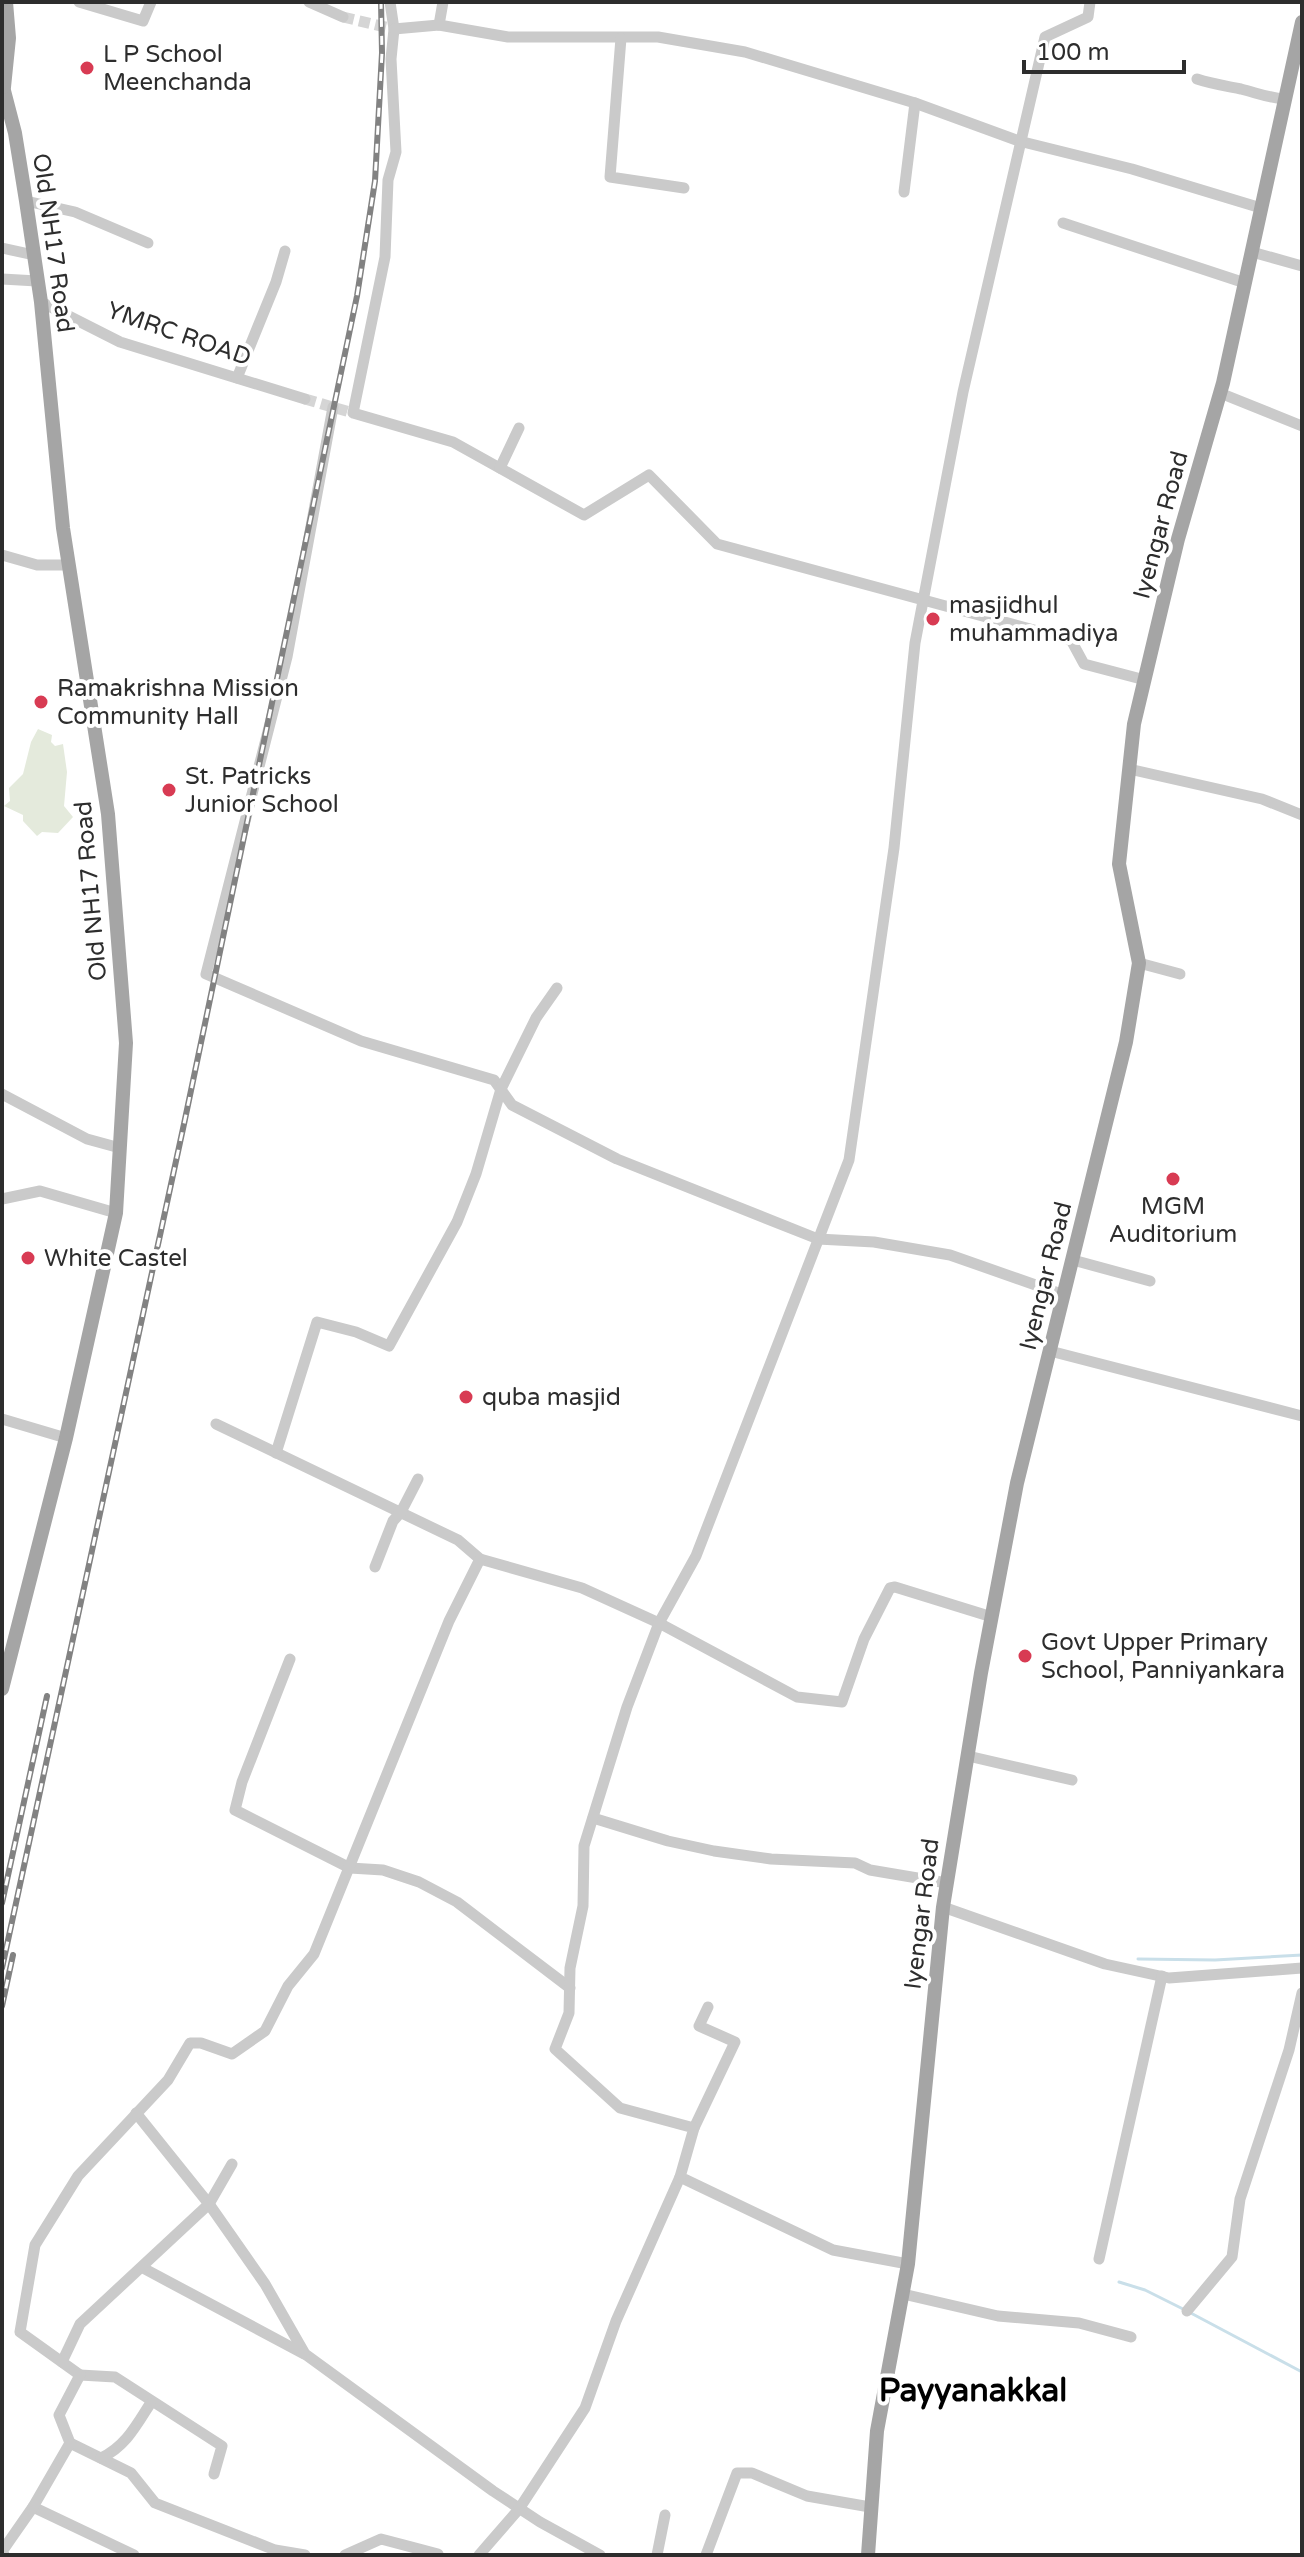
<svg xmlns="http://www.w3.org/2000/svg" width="1304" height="2557" viewBox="0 0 1304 2557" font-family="'Varela Round',sans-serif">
	<rect width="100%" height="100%" fill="#fff"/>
	<polygon fill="#e4eadc" points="38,729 52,735 51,742 55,746 63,744 67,772 64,806 73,817 58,833 42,832 37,836 23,821 23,815 4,806 10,801 9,788 23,774 31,742"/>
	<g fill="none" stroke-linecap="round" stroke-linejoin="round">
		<g stroke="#c9dfe9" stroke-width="3">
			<polyline points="1138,1959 1215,1960 1302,1955"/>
			<polyline points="1119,2282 1145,2290 1187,2311 1302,2372"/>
		</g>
		<g stroke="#d5d5d5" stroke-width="11" stroke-dasharray="11 5.5" stroke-linecap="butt">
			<polyline points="343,17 394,29"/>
			<polyline points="305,399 353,413"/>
		</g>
		<g stroke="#cacaca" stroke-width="11">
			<polyline points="79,2 143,21 151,2"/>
			<polyline points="309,2 343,17"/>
			<polyline points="390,2 394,29 391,59 396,152 388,180 385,257 353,413 453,442 584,515 649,475 717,544 1071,640 1084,664 1145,680"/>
			<polyline points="439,25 443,2"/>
			<polyline points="394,29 439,25 508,37 658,37 745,52 915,103 1019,141 1132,169 1261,208"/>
			<polyline points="621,38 610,177 684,188"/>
			<path d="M1197,79c15,5 29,7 44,10 16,4 28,9 44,10"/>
			<polyline points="904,192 915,103"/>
			<polyline points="26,201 75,212 148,243"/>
			<polyline points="1063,223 1245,283"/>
			<polyline points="2,248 34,255"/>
			<polyline points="1252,252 1302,266"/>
			<polyline points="2,279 37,281"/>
			<polyline points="41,302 120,342 305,399"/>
			<polyline points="237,378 276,282 285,251"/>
			<polyline points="1220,393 1302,426"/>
			<polyline points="333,407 287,657 206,974 361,1041 494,1080 512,1105 617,1159 818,1239 874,1242 950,1255 1064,1295"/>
			<polyline points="500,468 519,428"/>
			<polyline points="2,555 37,565 69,565"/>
			<polyline points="1129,769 1262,799 1302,815"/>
			<polyline points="1139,963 1180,974"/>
			<polyline points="2,1094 87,1139 120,1148"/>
			<polyline points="2,1199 40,1191 116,1213"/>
			<polyline points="1073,1260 1150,1281"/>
			<polyline points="1050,1351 1302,1416"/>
			<polyline points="2,1419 66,1438"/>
			<polyline points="216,1424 458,1540 480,1559 582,1588 659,1623 797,1697 842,1702 864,1639 890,1588 895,1587 992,1617"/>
			<polyline points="276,1453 317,1322 356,1332 389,1346 457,1222 476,1174 501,1089 536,1018 557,988"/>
			<polyline points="375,1567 393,1521 401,1512 418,1479"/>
			<polyline points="290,1659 242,1782 235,1810 350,1868 383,1870 419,1882 457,1902 570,1988"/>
			<polyline points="968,1756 1072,1780"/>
			<polyline points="593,1818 668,1841 714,1851 771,1859 855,1863 870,1870 947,1883"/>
			<polyline points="943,1907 1105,1964 1169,1978 1302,1968"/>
			<polyline points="136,2113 209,2204 265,2284 305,2354 493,2491 540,2522 600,2555"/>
			<polyline points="694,2128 735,2042 699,2026 708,2007"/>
			<polyline points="1099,2259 1162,1976"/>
			<polyline points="908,2264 833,2250 680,2177 694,2128 620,2108 555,2049 569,2013 570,1968 583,1906 584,1846 627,1707 659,1623 696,1556 849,1160 894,848 915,643 963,392 1045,37 1088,17 1090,2"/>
			<polyline points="143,2268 304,2354"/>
			<polyline points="903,2294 998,2316 1079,2323 1131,2337"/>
			<polyline points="1187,2311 1232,2257 1240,2199 1289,2050 1302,1993"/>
			<polyline points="62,2362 80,2324 209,2204 232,2164"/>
			<polyline points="80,2375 115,2377 222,2446 214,2474"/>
			<polyline points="70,2443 131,2473 155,2503 275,2550 305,2555"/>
			<path d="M101,2458c24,-11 35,-32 49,-54"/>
			<polyline points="33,2507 134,2555"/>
			<polyline points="4,2555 3,2550 33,2507 70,2443 59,2415 80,2375 20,2332 35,2245 78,2176 168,2080 190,2043 201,2043 232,2054 265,2031 288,1986 314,1954 449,1621 480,1559"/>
			<polyline points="345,2555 381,2539 438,2554"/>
			<polyline points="479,2555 519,2509 585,2408 616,2321 680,2177"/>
			<polyline points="657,2555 665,2515"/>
			<polyline points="706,2555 737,2473 752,2473 807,2496 870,2507"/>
		</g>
		<g stroke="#a5a5a5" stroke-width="14">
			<polyline points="2,83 15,133 26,201 41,302 63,528 108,814 126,1043 116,1213 66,1438 2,1689"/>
			<polyline points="4,87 9,38 6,2"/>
			<polyline points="868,2555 877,2431 908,2264 943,1907 981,1673 1017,1483 1126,1042 1139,963 1119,864 1134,724 1178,539 1223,383 1302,22"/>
		</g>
		<defs>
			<g id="rail">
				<polyline points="2,1903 47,1696"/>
				<polyline points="2,1968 184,1124 357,296 375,181 382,53 381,2"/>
				<polyline points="2,2006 13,1955"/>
			</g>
		</defs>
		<use href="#rail" stroke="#828282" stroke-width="6"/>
		<use href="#rail" stroke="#fff" stroke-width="3" stroke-dasharray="9" stroke-linecap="butt"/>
	</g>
	<g fill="#d83b53" stroke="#fff" stroke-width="3">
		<circle cx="87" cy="68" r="8"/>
		<circle cx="933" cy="619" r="8"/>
		<circle cx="41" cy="702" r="8"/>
		<circle cx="169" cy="790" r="8"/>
		<circle cx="1173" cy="1179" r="8"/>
		<circle cx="28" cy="1258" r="8"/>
		<circle cx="466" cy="1397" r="8"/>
		<circle cx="1025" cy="1656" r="8"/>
	</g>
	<g text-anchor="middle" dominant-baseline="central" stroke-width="8" stroke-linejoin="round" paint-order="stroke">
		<g font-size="24" fill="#2d2d2d" stroke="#fff" text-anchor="start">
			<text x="103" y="54">L P School<tspan x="103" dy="28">Meenchanda</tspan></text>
			<text x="949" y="605">masjidhul<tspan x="949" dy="28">muhammadiya</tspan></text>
			<text x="57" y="688">Ramakrishna Mission<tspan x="57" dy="28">Community Hall</tspan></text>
			<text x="185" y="776">St. Patricks<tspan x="185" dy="28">Junior School</tspan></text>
			<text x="1173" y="1206" text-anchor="middle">MGM<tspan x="1173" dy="28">Auditorium</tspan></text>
			<text x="44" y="1258">White Castel</text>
			<text x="482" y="1397">quba masjid</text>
			<text x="1041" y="1642">Govt Upper Primary<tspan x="1041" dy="28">School, Panniyankara</tspan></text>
		</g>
		<g font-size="24" fill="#2d2d2d" stroke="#fff">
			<text transform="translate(53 243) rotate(82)">Old NH17 Road</text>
			<text transform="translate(179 334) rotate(19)">YMRC ROAD</text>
			<text transform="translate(1161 525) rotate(-75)">Iyengar Road</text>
			<text transform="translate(91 891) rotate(-95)">Old NH17 Road</text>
			<text transform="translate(1046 1276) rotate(-76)">Iyengar Road</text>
			<text transform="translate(922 1914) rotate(-83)">Iyengar Road</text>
		</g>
		<g font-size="32" font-weight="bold" fill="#000" stroke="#fff">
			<text x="973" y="2391">Payyanakkal</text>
		</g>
	</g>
	<rect width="1304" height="2557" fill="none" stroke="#2d2d2d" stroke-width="8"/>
	<path d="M1024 60v12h160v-12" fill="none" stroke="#2d2d2d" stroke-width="4"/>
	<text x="1036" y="60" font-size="24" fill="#2d2d2d" stroke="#ffffff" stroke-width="6" paint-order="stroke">100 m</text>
</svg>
